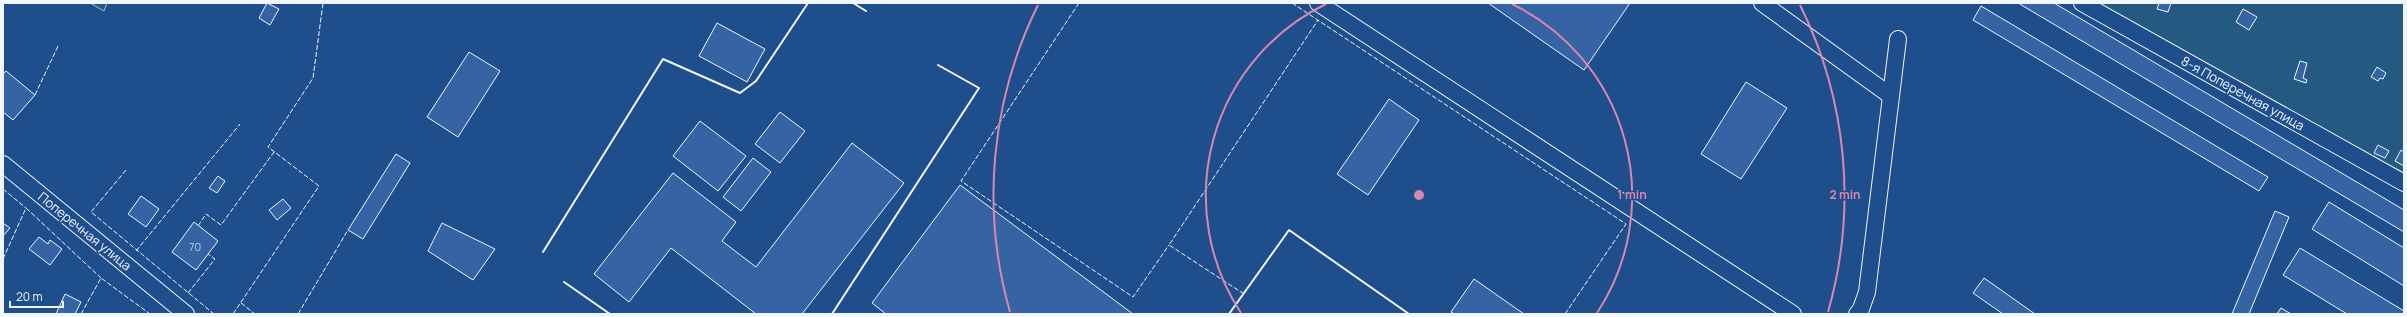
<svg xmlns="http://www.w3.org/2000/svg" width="2407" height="317" viewBox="0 0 2407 317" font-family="Manrope,sans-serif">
	<rect width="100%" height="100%" fill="#1f4e8c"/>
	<g fill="#245a82" stroke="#a8bbd7">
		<polygon points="90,3 107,3 104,11"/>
		<polygon points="2098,3 2404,3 2404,178"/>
	</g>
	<g fill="#3563a3" stroke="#f2f6ff">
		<polygon points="267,3 279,9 270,25 259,18"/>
		<polygon points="1488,3 1630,3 1584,70"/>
		<polygon points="2018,3 2054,3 2404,210 2404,232"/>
		<polygon points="2159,3 2171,3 2168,12 2157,9"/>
		<polygon points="1981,6 2268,177 2259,191 1973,20"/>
		<polygon points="2243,9 2257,17 2249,30 2236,22"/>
		<polygon points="717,23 765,49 747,82 699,56"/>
		<polygon points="469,52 500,71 458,137 427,117"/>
		<polygon points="2300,61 2307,63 2303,78 2307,80 2306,83 2294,79"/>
		<polygon points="2377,67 2386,73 2383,79 2380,78 2378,81 2371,77"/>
		<polygon points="6,71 35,95 13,120 3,112 3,74"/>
		<polygon points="1746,82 1787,108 1741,179 1701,154"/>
		<polygon points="1389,99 1419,120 1368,195 1337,174"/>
		<polygon points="780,112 805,131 780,163 755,144"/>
		<polygon points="700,121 746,156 718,191 673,156"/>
		<polygon points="852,143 904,183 802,314 756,314 671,248 629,302 594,274 673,173 736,222 722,241 756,267"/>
		<polygon points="2378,145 2389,151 2385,158 2374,153"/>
		<polygon points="2401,150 2404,152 2404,166 2395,161"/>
		<polygon points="396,154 410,163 363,239 348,230"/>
		<polygon points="753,158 771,172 741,211 723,197"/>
		<polygon points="218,176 225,181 217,193 209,188"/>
		<polygon points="960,185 1133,314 886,314 872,303"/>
		<polygon points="141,196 159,209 146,227 128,214"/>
		<polygon points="283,199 291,208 277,220 269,210"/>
		<polygon points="2329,202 2404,248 2404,286 2312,229"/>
		<polygon points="2275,211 2289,217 2249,314 2232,314"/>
		<polygon points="194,222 218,241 196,270 172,252"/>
		<polygon points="3,223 10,228 3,236"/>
		<polygon points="442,223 495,249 473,280 428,251"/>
		<polygon points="39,237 48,244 50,240 62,249 50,265 29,249"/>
		<polygon points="2300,248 2404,311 2404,314 2347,314 2283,275"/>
		<polygon points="1984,278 2035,314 2003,314 1973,293"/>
		<polygon points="1474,279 1524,314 1454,314 1451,312"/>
		<polygon points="65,294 81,302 75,314 56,314"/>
		<polygon points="2281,308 2291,314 2277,314"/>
	</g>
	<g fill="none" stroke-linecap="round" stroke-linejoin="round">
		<defs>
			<g id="street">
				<polyline points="1318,3 1793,314"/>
				<polyline points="1762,3 1891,96"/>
				<polyline points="2082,3 2404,183"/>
				<polyline points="3,164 186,314"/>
				<polyline points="1857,314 1861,309 1867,292 1898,39"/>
			</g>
		</defs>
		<use href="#street" stroke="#f2f6ff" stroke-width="18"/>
		<use href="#street" stroke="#1f4e8c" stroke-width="16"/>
		<g stroke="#f2f6ff" stroke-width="1" stroke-dasharray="5 2" stroke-linecap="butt">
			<polyline points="1079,3 961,181 1133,297 1169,245"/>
			<polyline points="1292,3 1626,224 1565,314"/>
			<polyline points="35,95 58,46"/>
			<polyline points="126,170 91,212 214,314"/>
			<polyline points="3,189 26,208"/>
			<polyline points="198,226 206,214 221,225 274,152"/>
			<polyline points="136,251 240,124"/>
			<polyline points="3,259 26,208 101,278"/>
			<polyline points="188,293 215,259 208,254"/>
			<polyline points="1244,294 1169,245 1318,20"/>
			<polyline points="241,303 255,314"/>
			<polyline points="81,314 101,278 150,314"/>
			<polyline points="233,314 319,186 268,147 313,78 323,3"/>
			<polyline points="298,314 348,230"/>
		</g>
		<g stroke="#f2f6ff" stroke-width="2">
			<polyline points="853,3 866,11"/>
			<polyline points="543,252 663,59 740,93 756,81 808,3"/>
			<polyline points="564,282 610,314"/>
			<polyline points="832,314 979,88 938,65"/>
			<polyline points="1229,314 1289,230 1409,314"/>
		</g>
	</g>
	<g fill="none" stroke="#da87ad" stroke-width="2">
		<path d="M1241 313A213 213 0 0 1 1326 4M1512 4A213 213 0 0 1 1597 313"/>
		<path d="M1010 312A426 426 0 0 1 1038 5M1800 5A426 426 0 0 1 1828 312"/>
	</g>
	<g text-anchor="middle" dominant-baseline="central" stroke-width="3" stroke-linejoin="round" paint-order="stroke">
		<g font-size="11" fill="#c3d1e8">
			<text x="195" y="246">70</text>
		</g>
		<g font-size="13" fill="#f2f6ff" stroke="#1f4e8c">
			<text transform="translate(2243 93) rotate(29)">8-я Поперечная улица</text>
			<text transform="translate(85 231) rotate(39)">Поперечная улица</text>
		</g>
	</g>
	<circle cx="1419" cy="195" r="6" fill="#da87ad" stroke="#1f4e8c" stroke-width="2"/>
	<g font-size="12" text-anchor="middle" font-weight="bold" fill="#da87ad" stroke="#1f4e8c" stroke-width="3" stroke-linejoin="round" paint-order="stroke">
		<text x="1632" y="199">1 min</text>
		<text x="1845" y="199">2 min</text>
	</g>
	<rect width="2407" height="317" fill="none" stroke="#f2f6ff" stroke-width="8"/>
	<path d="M10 301v6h53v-6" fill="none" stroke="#f2f6ff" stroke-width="2"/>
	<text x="16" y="301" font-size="12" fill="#f2f6ff" stroke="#1f4e8c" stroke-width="3" paint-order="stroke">20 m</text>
</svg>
